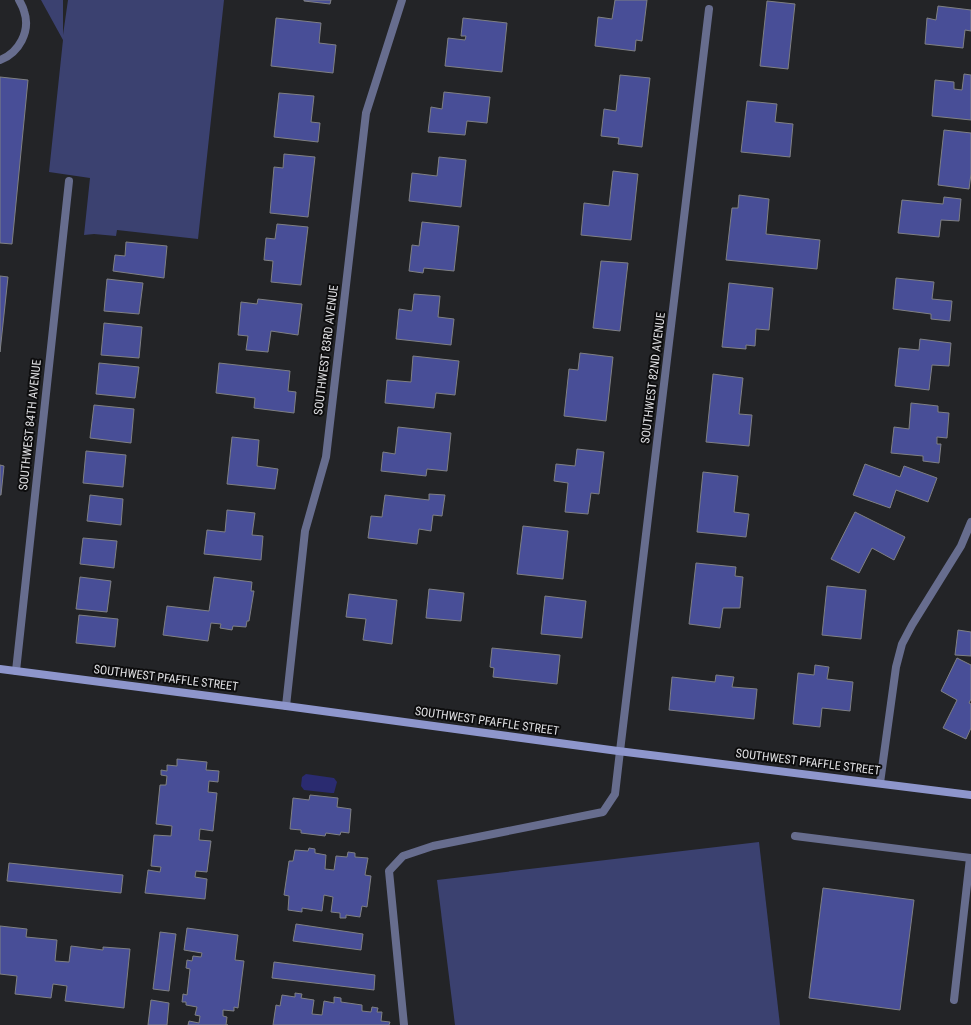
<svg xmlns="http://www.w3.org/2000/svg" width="971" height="1025" viewBox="0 0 971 1025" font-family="'Roboto Condensed',sans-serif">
	<rect width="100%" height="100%" fill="#232427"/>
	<g fill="#3b4170">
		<polygon points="41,0 63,0 63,35 68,0 224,0 198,239 117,230 116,236 94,234 84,235 90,178 49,172 63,40"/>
		<polygon points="759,842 780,1025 455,1025 437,880"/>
	</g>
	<polygon fill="#2a2b70" points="306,774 334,778 337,782 334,793 331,793 304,790 301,786 302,777"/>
	<g fill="#484e97" stroke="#7f8083">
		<polygon points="304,0 331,0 330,4 304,1"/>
		<polygon points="615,0 647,0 642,41 636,40 635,51 595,46 598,17 612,19"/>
		<polygon points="767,1 795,4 788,69 760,66"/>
		<polygon points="938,6 971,10 971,31 965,30 963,48 925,44 927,18 936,20"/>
		<polygon points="276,18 321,23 319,43 336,45 333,73 271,66"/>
		<polygon points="463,18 507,23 502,72 445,66 448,38 465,40 466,36 461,36"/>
		<polygon points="964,74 971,75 971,120 932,116 935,80 954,82 954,89 962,90"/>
		<polygon points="620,75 650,78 642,147 618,144 619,138 601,136 604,109 616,111"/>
		<polygon points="0,77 28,80 12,244 0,243"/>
		<polygon points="444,92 490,97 487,123 467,121 465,135 428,132 431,107 442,109"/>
		<polygon points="279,93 314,96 311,122 320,123 318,142 274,137"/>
		<polygon points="747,101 777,104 775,122 793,124 790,157 741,152"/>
		<polygon points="944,130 971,133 971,174 969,189 938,185"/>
		<polygon points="284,154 315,157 308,217 270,213 274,167 283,168"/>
		<polygon points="439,157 466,160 461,207 409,201 412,173 437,176"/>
		<polygon points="613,171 638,174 631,240 581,235 584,203 609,206"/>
		<polygon points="739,195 769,199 766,234 820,240 817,269 726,260 732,208 738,208"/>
		<polygon points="944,197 961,199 959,221 941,220 939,237 898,233 902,200 943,204"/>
		<polygon points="422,222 459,226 454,271 424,268 423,273 409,271 412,245 419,246"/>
		<polygon points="277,224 308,227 301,285 271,282 273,261 264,260 266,238 275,239"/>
		<polygon points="126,242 167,246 164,278 113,271 115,255 125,256"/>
		<polygon points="601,261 628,263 620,331 593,328"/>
		<polygon points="0,276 8,277 0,352"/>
		<polygon points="896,278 934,282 932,299 952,301 950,321 931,319 931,314 893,309"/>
		<polygon points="107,279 143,283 139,314 104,311"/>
		<polygon points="729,283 773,288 769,330 756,329 755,346 746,345 746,349 722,347"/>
		<polygon points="414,294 440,296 438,317 454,319 451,345 396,339 399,309 412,311"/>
		<polygon points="258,299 302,304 298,335 271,331 268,352 246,350 248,336 238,335 241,302 257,304"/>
		<polygon points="104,323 142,327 139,358 101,355"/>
		<polygon points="920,339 951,343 949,366 932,365 929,390 895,386 899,348 919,350"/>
		<polygon points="580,353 613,357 606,421 564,416 569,369 578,370"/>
		<polygon points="413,356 459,361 455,395 436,393 434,408 385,403 387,380 411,382"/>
		<polygon points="99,363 139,367 135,398 96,394"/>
		<polygon points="219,363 290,371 288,391 296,392 294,413 254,408 255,398 216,393"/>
		<polygon points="713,374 743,378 739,414 752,415 749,446 706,442"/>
		<polygon points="911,403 938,406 938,412 949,413 947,438 937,437 937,444 941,444 939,463 923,461 923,456 891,453 894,427 909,429"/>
		<polygon points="94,405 134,409 131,443 90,438"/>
		<polygon points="398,427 451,433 447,471 427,469 426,476 381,471 383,452 395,454"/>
		<polygon points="232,437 259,440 257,466 278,469 275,489 227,484"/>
		<polygon points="577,449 604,452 599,494 591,493 588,514 565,512 568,483 554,481 556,464 575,466"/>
		<polygon points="86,451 126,455 123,487 83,483"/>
		<polygon points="865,464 900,477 904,466 937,478 928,502 896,490 890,508 853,495"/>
		<polygon points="0,465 4,466 1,495 0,495"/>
		<polygon points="703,472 738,476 734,512 749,514 746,537 697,532"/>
		<polygon points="429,494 445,495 442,516 433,515 431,531 419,529 417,544 368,538 371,516 382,517 385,495 429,500"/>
		<polygon points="90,495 123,499 121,525 87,521"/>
		<polygon points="227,510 255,513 252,535 263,536 261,560 204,554 207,530 225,532"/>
		<polygon points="855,512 905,537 894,560 872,548 859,573 831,559"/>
		<polygon points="523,526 568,531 563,579 517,574"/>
		<polygon points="83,538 117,541 114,568 80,564"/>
		<polygon points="696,563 736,567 735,576 743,577 740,608 723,608 720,628 689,624"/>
		<polygon points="80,577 111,581 107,612 76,609"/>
		<polygon points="214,577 252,582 251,591 254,591 249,621 247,621 246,627 233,626 232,630 220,628 221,624 211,623 208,641 163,635 167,606 209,611"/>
		<polygon points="827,586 866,590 861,639 822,635"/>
		<polygon points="429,589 464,593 461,621 426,618"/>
		<polygon points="349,594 397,600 392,644 363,640 366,619 346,617"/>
		<polygon points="545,596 586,601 582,638 541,634"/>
		<polygon points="79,615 118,619 115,647 76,643"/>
		<polygon points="958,630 971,632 971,656 955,655"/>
		<polygon points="492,648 560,655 557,684 493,677 494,668 490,667"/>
		<polygon points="957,658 971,665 971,699 969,703 971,704 971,728 966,739 943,728 957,700 941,691"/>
		<polygon points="815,665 829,667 827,679 853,682 850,711 822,708 820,727 793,724 798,673 814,675"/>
		<polygon points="716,675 734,677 732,687 757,689 754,719 669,710 672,677 715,682"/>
		<polygon points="177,759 207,762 206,770 219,771 218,782 209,781 208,792 217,793 213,831 200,829 199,840 211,841 207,872 196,871 195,877 207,879 205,899 145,893 148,870 160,872 161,867 151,866 154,835 171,836 172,826 156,824 160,785 166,785 167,776 161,775 161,770 167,771 167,765 177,766"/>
		<polygon points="310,795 338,798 337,807 351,809 349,833 341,832 340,835 326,833 325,836 301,833 301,830 290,829 293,798 309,800"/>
		<polygon points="309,848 315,849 315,853 326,855 325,869 334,870 336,856 347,857 348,852 355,853 355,857 368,858 365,875 371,876 367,907 362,906 360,917 346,915 346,918 340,918 340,913 331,912 333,897 324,895 322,911 302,908 302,912 288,910 289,896 284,895 289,861 293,861 295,850 308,851"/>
		<polygon points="9,863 123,875 121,893 7,881"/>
		<polygon points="823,888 914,900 900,1010 809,998"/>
		<polygon points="296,924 363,934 361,950 293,941"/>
		<polygon points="0,926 27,929 26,937 57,940 55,961 69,962 71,946 103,950 103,947 130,949 124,1008 65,1001 67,986 53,984 51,998 15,994 17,976 0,974"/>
		<polygon points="187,928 238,935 235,960 244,961 238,1008 234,1007 234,1011 223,1010 223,1016 227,1017 226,1025 228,1025 188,1025 189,1021 199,1023 200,1016 195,1015 197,1007 186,1005 186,1002 182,1002 183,994 187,995 190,969 186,968 187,960 192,961 193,956 201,957 202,953 184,950"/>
		<polygon points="160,932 176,934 169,991 153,989"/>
		<polygon points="274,962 375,975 374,990 272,978"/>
		<polygon points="295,993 302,994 301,998 314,1000 312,1014 322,1015 324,1001 334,1003 334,997 341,998 341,1002 362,1005 362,1011 371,1012 372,1007 378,1008 377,1012 382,1012 381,1021 390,1022 389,1025 273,1025 276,1005 280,1006 282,995 295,997"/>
		<polygon points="151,1000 169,1003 167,1025 148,1025"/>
	</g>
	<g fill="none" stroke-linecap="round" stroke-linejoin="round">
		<g stroke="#676d8e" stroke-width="8">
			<path d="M0,60c19,-7 31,-29 24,-49 -1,-4 -3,-7 -5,-11"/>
			<polyline points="795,836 971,858"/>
			<polyline points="954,1000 970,858"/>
			<polyline points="404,1025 389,871 403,856 433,846 603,812 615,794 620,751"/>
		</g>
		<g stroke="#676d8e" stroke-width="8">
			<polyline points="16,671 69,181"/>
			<polyline points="286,706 305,531 326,457 366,113 402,0"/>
			<polyline points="620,751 709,9"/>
			<polyline points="880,783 896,667 902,644 912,625 961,546 971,522"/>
		</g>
		<polyline stroke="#8e96cc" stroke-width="8" points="0,669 286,706 618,751 971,795"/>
	</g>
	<g text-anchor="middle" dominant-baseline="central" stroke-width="4" stroke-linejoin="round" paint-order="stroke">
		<g font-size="12" fill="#e0e0e3" stroke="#0d0d0e">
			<text transform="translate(326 350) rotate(-83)">SOUTHWEST 83RD AVENUE</text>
			<text transform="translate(653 378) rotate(-83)">SOUTHWEST 82ND AVENUE</text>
			<text transform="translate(30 425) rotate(-84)">SOUTHWEST 84TH AVENUE</text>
			<text transform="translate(166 678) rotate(7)">SOUTHWEST PFAFFLE STREET</text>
			<text transform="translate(487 721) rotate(8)">SOUTHWEST PFAFFLE STREET</text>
			<text transform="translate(808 762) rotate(7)">SOUTHWEST PFAFFLE STREET</text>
		</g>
	</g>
</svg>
